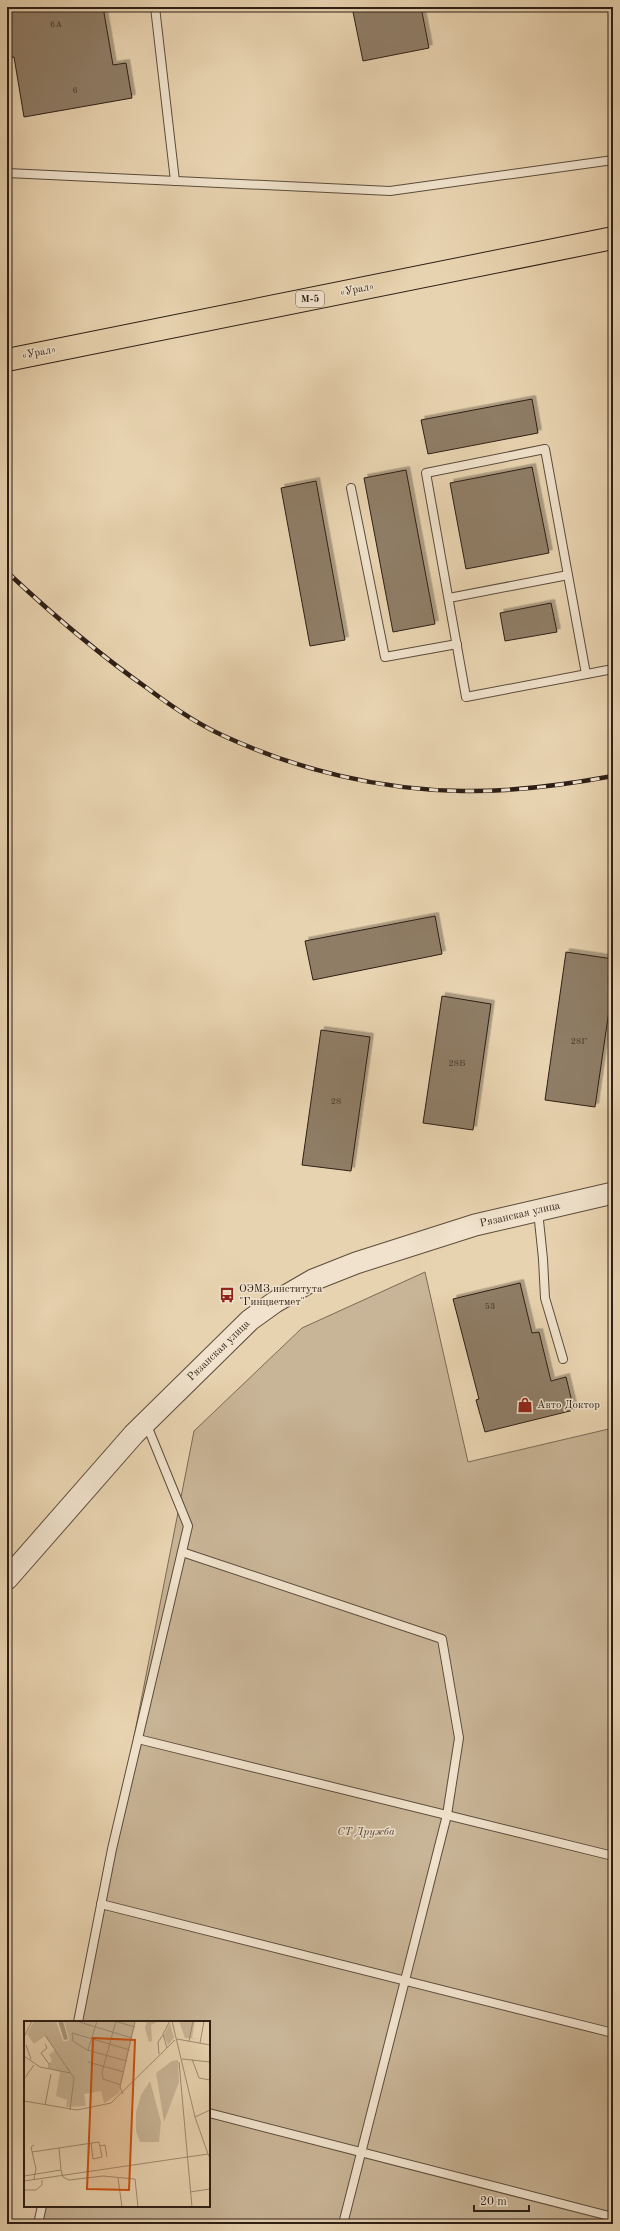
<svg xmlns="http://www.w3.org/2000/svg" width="620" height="2231" viewBox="0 0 620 2231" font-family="'Old Standard TT',serif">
	<defs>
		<filter id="shadow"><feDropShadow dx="3.5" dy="-3.5" stdDeviation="0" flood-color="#0004"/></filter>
	</defs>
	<rect width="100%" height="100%" fill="#e8d3b0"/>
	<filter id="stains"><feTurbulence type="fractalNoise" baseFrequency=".005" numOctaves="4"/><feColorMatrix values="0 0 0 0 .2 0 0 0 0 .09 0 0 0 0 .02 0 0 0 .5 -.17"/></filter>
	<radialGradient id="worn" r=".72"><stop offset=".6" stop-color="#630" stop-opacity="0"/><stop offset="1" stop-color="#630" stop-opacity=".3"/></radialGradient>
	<polygon fill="#c8b496" stroke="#7b6a56" points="425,1272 468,1462 613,1428 613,2224 38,2224 42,2206 209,2206 209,2022 78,2022 194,1431 302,1328"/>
	<g fill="#8f7d66" stroke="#2e1f16" filter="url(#shadow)">
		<polygon points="7,7 103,7 113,65 126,63 132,98 24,117 14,57 7,59"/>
		<polygon points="352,7 421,7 429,48 363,61"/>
		<polygon points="532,399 538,433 428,454 421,420"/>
		<polygon points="532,467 549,553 466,569 450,483"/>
		<polygon points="406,470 435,624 393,632 364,478"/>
		<polygon points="316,481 345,640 310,646 281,488"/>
		<polygon points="551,603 557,632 505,641 500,613"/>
		<polygon points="435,916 442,954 313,980 305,941"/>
		<polygon points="566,952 613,959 613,983 595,1107 545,1100"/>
		<polygon points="442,996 491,1004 473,1130 423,1123"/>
		<polygon points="321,1030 370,1037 351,1171 302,1165"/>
		<polygon points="520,1283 532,1333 539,1332 551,1381 566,1377 574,1410 485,1432 476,1400 479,1399 453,1299"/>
	</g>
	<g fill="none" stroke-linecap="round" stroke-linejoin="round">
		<defs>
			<g id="service">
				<polyline points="155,7 175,181"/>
				<polyline points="7,173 390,191 613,160"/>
				<polyline points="351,488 385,657 457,644"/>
				<polyline points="449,598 568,575"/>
				<polyline points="586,674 545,449 426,473 466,697 613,669"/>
				<polyline points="538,1211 543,1259 545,1298 563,1359"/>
				<polyline points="182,1552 442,1639 459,1738 447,1815 343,2224"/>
				<polyline points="138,1739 613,1856"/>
				<polyline points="101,1904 613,2033"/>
				<polyline points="78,2022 112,1849 188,1526 146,1423"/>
				<polyline points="209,2113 613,2217"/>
				<polyline points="38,2224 42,2206"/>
			</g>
			<polyline id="tertiary" points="7,1579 134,1434 250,1320 275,1302 313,1280 356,1263 475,1225 613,1193"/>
			<polyline id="trunk" points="7,360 613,238"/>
		</defs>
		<use href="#service" stroke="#5c4c3c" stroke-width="10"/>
		<use href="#tertiary" stroke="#5c4c3c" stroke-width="23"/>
		<use href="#trunk" stroke="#2e1f16" stroke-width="24"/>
		<use href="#service" stroke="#f0e2cc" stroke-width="8"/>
		<use href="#tertiary" stroke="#f0e2cc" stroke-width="21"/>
		<use href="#trunk" stroke="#e8d3b0" stroke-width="22"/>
		<defs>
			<path id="rail" d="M7,572c45,42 90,81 140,116 24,18 50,36 77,48 74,34 157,54 238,55 51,1 102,-6 151,-15"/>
		</defs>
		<use href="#rail" stroke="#2e1f16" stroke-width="4.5"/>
		<use href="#rail" stroke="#f0e2cc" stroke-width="3" stroke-dasharray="9" stroke-linecap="butt"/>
	</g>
	<defs>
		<symbol id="bus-bare" viewBox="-9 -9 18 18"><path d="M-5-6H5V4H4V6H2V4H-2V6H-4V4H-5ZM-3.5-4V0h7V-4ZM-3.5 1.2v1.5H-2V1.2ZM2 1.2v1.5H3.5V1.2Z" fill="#8f2418" stroke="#f0e2cc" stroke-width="2.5" paint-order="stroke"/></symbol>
		<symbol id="shop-bare" viewBox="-9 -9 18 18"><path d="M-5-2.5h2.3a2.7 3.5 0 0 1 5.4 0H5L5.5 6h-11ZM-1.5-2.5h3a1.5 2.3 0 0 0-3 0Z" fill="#8f2418" stroke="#f0e2cc" stroke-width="2.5" paint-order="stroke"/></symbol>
	</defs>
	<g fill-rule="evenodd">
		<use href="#bus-bare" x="216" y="1284" width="22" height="22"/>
		<use href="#shop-bare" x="514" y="1394" width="22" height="22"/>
	</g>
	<g text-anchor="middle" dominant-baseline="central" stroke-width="3" stroke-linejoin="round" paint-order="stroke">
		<g font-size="9" fill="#46362a">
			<text x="56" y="24">6А</text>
			<text x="75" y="90">6</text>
			<text x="579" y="1041">28Г</text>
			<text x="457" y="1063">28Б</text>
			<text x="336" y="1101">28</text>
			<text x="490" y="1306">53</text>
		</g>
		<rect fill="#f0e2cc" stroke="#685a4d" stroke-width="1" x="296" y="291" width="28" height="16" rx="3"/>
		<g font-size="10" font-weight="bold" fill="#2e1f16">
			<text x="310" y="299">М-5</text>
		</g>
		<g font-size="11" fill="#2e1f16" stroke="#f0e2cc">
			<text transform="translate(357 290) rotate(-11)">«Урал»</text>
			<text transform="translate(39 353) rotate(-11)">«Урал»</text>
			<text transform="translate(520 1215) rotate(-13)">Рязанская улица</text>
			<text transform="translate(219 1351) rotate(-44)">Рязанская улица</text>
		</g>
		<g font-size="11" fill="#2e1f16" stroke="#f0e2cc" text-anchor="start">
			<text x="239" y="1289">ОЭМЗ института<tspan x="239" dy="13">"Гинцветмет"</tspan></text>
			<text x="537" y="1405">Авто Доктор</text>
		</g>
		<g font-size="11" font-style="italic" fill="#544436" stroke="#f0e2cc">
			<text x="366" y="1832">СТ Дружба</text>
		</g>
	</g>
	<g transform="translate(24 2021)">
		<rect width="186" height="186" fill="#e8d3b0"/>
		<path d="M10,0h22l7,20h4l2,-2 -5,-18h72l-17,72 -15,10 -3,-12 -17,3 2,12 -20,1 1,-7 -11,-4 4,-24 -10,-3 -1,-6 3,-2 -3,-6 6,-5 -10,-14 -11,8 -7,-10zM123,0l10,1 -6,3 1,16 -3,1 -4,-14zM155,0h16l-3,17 7,1 -14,-1zM146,2l4,15 -6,7 -4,-10zM154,39l1,22 -15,40 -8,-49 16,-12zM126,60l11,41 -2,20h-19l-4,-11v-19l5,-17z" fill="#c8b496"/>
		<path d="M34,0h5l5,18 -4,1z" fill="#a9967c"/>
		<path fill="none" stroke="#9e8b72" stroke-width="1" d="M52,0l56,17M90,0l21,6M92,0l-14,51 1,7 18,6M148,0l23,96 13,37M21,14l29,43 -4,32M0,16l8,-16M153,18l33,6M165,20l4,-20M176,22l4,-22M21,23l2,4 -6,5 8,11v5M2,24l5,14M143,27l-4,-14 7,-13M64,29l9,-29M135,33l-1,-12 5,-7M0,35l16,11 31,6M158,38l28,3M168,38l7,19 11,2M103,40l-40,-11 -14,-9 -1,-8 58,17M64,41l36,10M155,41l13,145M0,58l10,-14M99,73l-3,-7 15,-66M0,80l53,9 34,-7 64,-63M21,84l6,-31M171,96l15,-7M10,124l-3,2 5,22 -2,10M76,125l5,-1 2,12M35,127l2,22M8,131l67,-10 3,15 -9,2 -2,-16M0,155l37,-6 2,7 6,3 34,-4 32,3 3,28M94,157l4,29M0,160l184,-27 2,4M0,169h12l6,-5v-5M166,171l20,-3"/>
		<path fill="#cc500e" fill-opacity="0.15" stroke="#cc500e" stroke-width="2" d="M69,17l42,2 -6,150 -42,-1z"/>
		<rect width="186" height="186" fill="none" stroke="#2e1f16" stroke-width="2"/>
	</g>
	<rect width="620" height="2231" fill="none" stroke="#e8d3b0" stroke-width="24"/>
	<rect x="8" y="8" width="604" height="2215" fill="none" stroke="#2e1f16" stroke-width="2"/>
	<rect x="12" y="12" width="596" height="2207" fill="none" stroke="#2e1f16"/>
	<path d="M474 2205v6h55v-6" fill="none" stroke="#2e1f16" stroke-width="2"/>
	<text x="480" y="2205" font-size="12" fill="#2e1f16" stroke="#f0e2cc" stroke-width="3" paint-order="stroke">20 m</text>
	<rect width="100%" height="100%" filter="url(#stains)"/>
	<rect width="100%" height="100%" fill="url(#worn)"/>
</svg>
